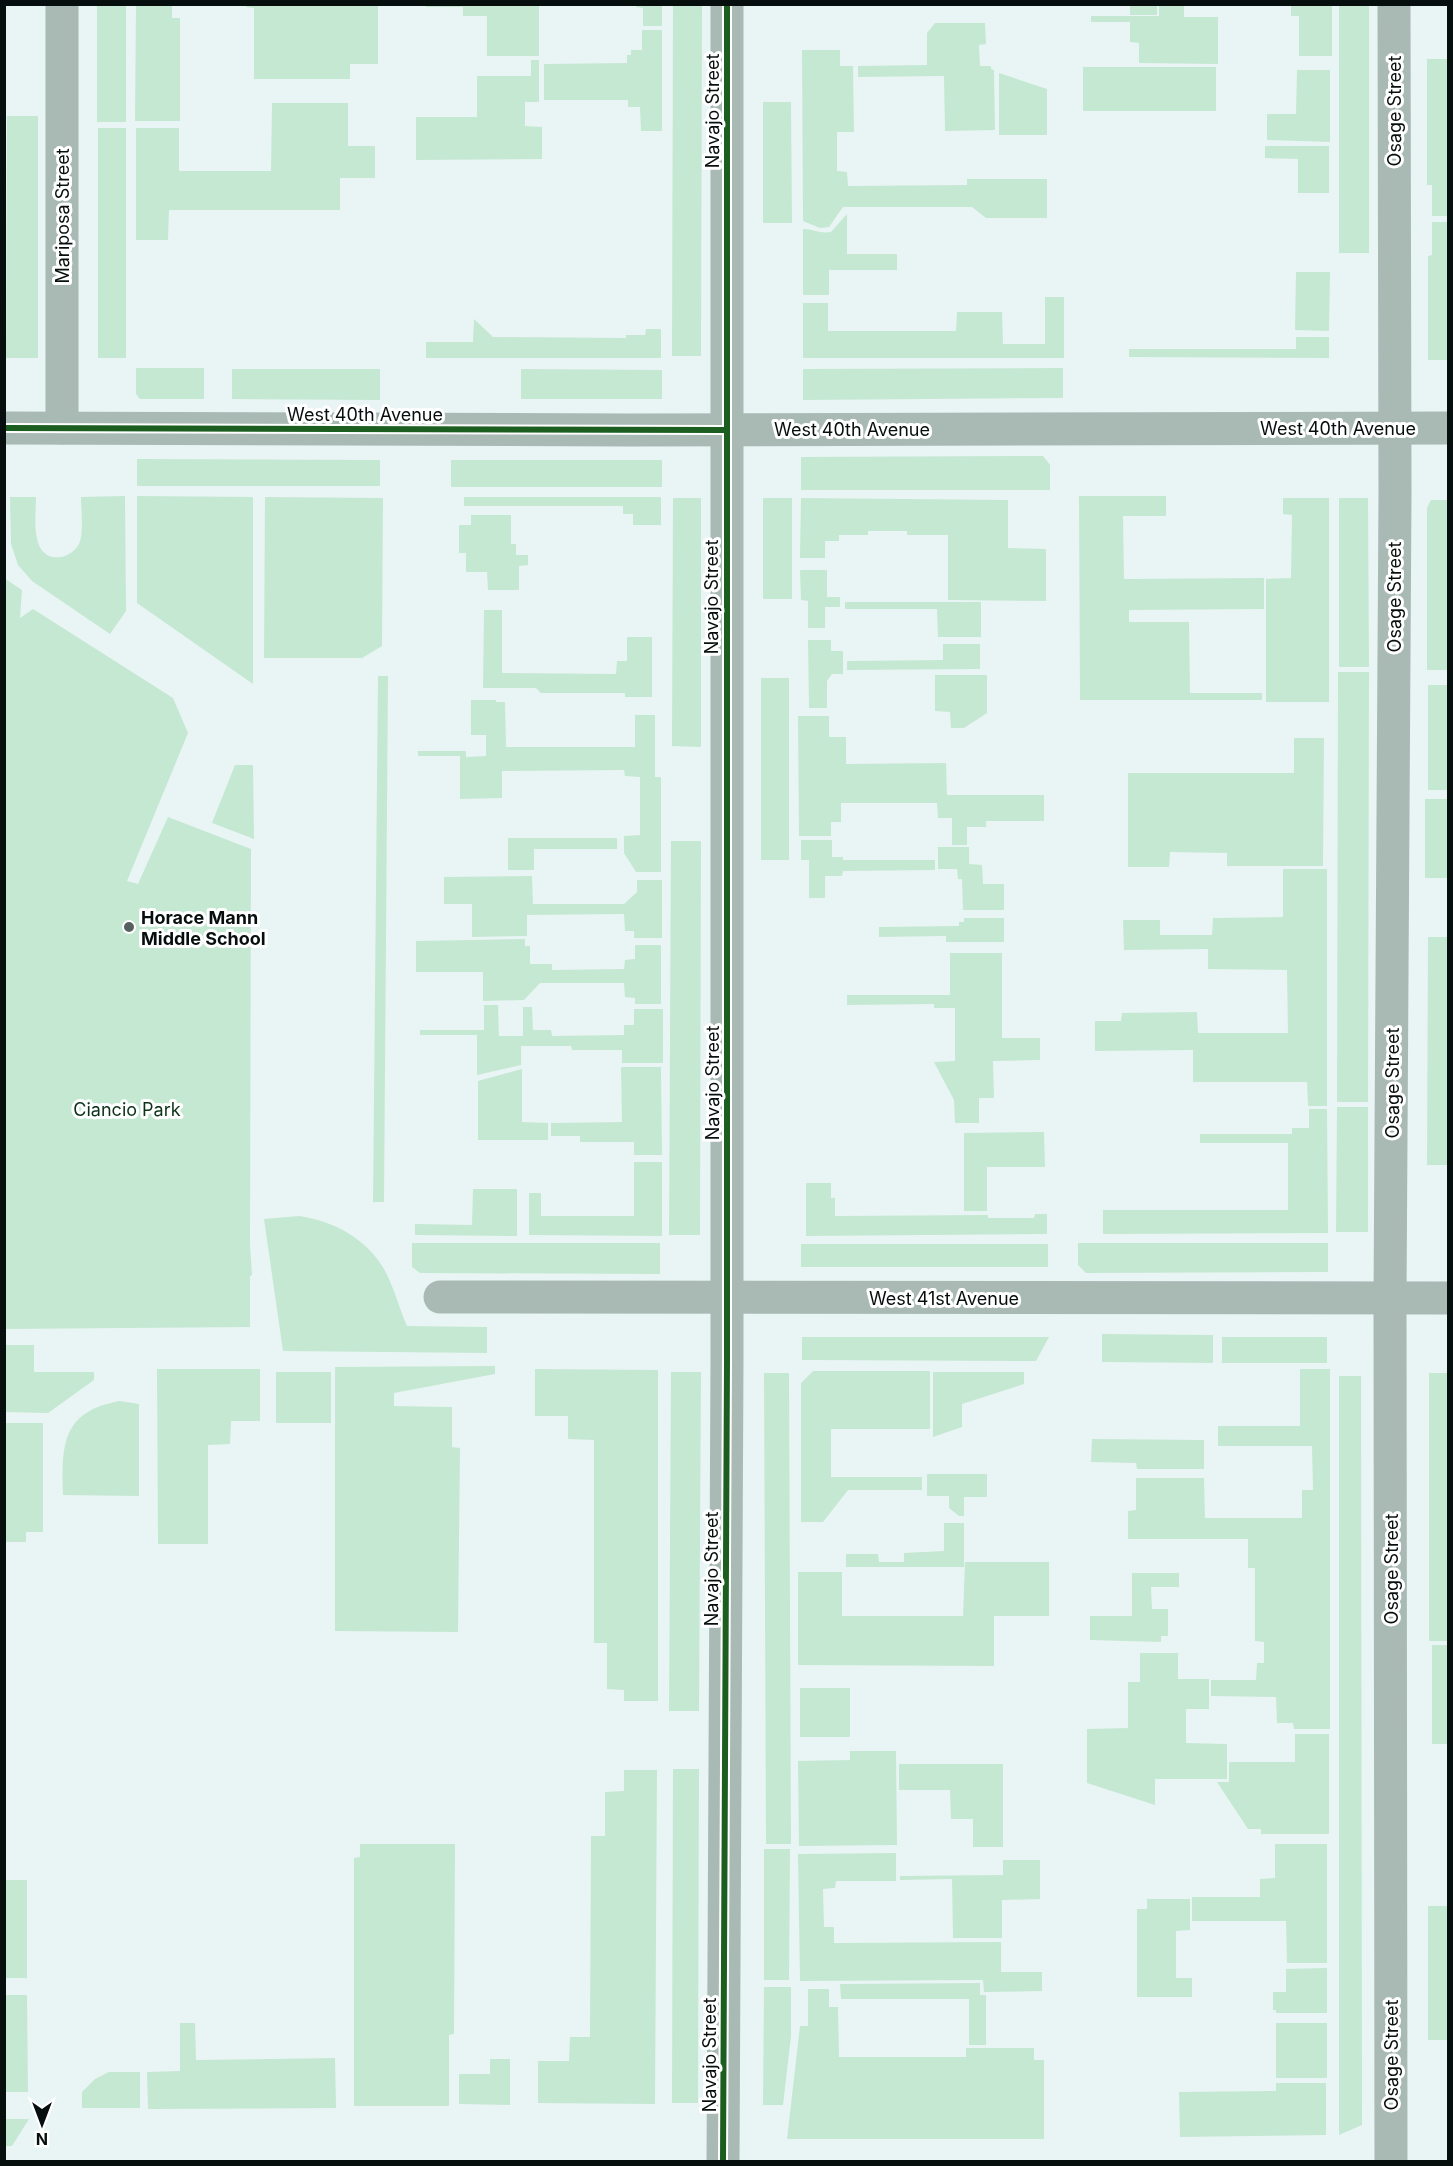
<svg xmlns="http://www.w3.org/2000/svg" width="1453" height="2166" viewBox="0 0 1453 2166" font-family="Inter,sans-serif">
	<rect width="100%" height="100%" fill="#e9f5f5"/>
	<g fill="#c5e8d2">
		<rect x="97" y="5" width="29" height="117"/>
		<polygon points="136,5 172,5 172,18 180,18 180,121 135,121"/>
		<polygon points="246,5 378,5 378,64 350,64 350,79 254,79 254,8 246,7"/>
		<polygon points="426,5 539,5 539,56 487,56 487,16 463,16 463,7 426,7"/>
		<polygon points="636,5 662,5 662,26 643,26 643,8 636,7"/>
		<polygon points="673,5 702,5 701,356 672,356"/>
		<rect x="1130" y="5" width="27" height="10"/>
		<polygon points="1184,5 1184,17 1218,17 1218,64 1139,63 1139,43 1130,42 1130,22 1091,22 1091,16 1159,16 1159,5"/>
		<polygon points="1291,5 1332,5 1332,56 1299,56 1299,16 1291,16"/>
		<rect x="1339" y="5" width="30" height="248"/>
		<polygon points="935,23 985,23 986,44 979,45 980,66 991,66 991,69 994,70 995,130 945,131 944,76 858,77 858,66 927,65 927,33"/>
		<polygon points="642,30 662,30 662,131 641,131 640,107 628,107 628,100 544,100 544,64 627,63 627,55 631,55 631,50 642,50"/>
		<polygon points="802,50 840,50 840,66 853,66 854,132 837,132 837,171 847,172 848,186 967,185 967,179 1047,179 1047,218 986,218 972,207 843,207 829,227 820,228 803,221"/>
		<polygon points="1427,59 1448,59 1448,216 1432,216 1432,185 1427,185"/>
		<polygon points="531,60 539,60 539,102 525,102 525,126 542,127 542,159 416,160 416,117 477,117 477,76 531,76"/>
		<rect x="1083" y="67" width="133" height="44"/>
		<polygon points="1297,70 1330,70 1330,142 1267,140 1267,114 1296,114"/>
		<polygon points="999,73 1047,89 1047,135 999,135"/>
		<polygon points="763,102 791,102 792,223 763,223"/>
		<polygon points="272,103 348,103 348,146 375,146 375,178 340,178 340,210 169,210 168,240 136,240 136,128 179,128 179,171 271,171"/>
		<polygon points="7,116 38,116 38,358 6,358"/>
		<rect x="98" y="128" width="28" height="230"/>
		<polygon points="1265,146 1329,146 1329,193 1298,193 1298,159 1265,158"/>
		<path d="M847,214v40h50v16h-68v25h-26v-66c10,0 17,5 28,3z"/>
		<polygon points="1432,222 1448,222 1448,360 1428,360 1428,256 1432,255"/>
		<polygon points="1296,272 1330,272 1329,331 1295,330"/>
		<polygon points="1045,297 1064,297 1064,358 803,358 803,303 828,303 828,331 956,331 957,312 1002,312 1003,344 1045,344"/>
		<polygon points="474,319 493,337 626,338 626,335 645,335 646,329 661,329 661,358 426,358 426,342 473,342"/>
		<polygon points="1296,337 1329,337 1329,358 1129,357 1129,349 1296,349"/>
		<polygon points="136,368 204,368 204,399 140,399 136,394"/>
		<polygon points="1063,368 1063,398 803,400 803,369"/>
		<polygon points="232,369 380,369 380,400 232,399"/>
		<polygon points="521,369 662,370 662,399 521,399"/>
		<polygon points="1043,456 1050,465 1050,490 801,490 801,457"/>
		<polygon points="137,459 380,460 380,486 137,486"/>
		<rect x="451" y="460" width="211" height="27"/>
		<path d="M125,496l1,115 -16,23 -78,-53 -14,-16 -7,-21 -1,-47h26c0,20 -7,64 25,60 7,-1 15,-7 18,-13 5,-11 2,-35 2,-47z"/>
		<polygon points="137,496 253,497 253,684 137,603"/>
		<polygon points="1079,496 1166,496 1166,516 1123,516 1124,579 1264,578 1264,609 1129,610 1129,622 1189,622 1190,693 1262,693 1262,700 1080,700"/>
		<polygon points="265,497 383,498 382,646 362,658 264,658"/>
		<polygon points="464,497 661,497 661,525 633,525 633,514 623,514 623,506 464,506"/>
		<polygon points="673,498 701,498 701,747 672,746"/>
		<rect x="763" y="498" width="29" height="101"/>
		<polygon points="801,498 1008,500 1008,548 1046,549 1046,601 948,600 948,535 907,535 907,531 868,531 868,535 839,535 839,541 825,541 825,558 800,558"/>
		<polygon points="1283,498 1329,498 1329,702 1266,702 1266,579 1291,578 1292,515 1283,514"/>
		<polygon points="1339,498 1368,498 1369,667 1339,667"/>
		<polygon points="1431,500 1448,500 1448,670 1427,670 1427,508"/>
		<polygon points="471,515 511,515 511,544 516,544 516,555 528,555 528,565 519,566 519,590 488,590 487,572 466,572 466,553 459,553 459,525 471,525"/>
		<polygon points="800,570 827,570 827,597 840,597 840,607 825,607 825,628 808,628 808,601 801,600"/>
		<polygon points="4,578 22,590 20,618 33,609 173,698 188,733 127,881 138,884 168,817 251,849 250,1244 252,1275 250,1276 250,1327 5,1329"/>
		<polygon points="845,602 981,602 981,637 938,637 937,609 845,609"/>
		<polygon points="484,610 502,610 502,673 616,674 617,661 627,661 627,637 652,637 652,697 625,697 625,693 541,693 536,688 483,688"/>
		<polygon points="808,640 831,640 831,651 843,651 843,674 832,674 827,681 827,708 809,708"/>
		<polygon points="943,644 980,644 980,669 847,670 847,661 943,660"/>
		<polygon points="1338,672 1369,672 1368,1102 1337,1102"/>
		<polygon points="935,675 987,675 987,713 964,728 951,728 950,712 935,711"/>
		<polygon points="378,676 388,676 384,1202 373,1202"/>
		<rect x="761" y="678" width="28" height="182"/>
		<rect x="1428" y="685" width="20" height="105"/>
		<polygon points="471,700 496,700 496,702 505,702 506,747 635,747 635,715 655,715 655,777 661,777 661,872 636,872 624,853 624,836 640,835 640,777 625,776 624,770 502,771 502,798 460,799 460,756 418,756 418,751 466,751 466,757 486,756 486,735 471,735"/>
		<polygon points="798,716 829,716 829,737 846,737 846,764 946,763 947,795 1044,795 1044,821 986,821 986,827 967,827 967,845 952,845 952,818 938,818 937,803 841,803 841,822 831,822 831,836 799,836"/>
		<polygon points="1294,738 1324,738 1323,866 1227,866 1227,853 1170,852 1169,867 1128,867 1128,773 1294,773"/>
		<polygon points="235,765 253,765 254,839 212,823"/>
		<rect x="1425" y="799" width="23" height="79"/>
		<polygon points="508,838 617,838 617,849 534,849 534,870 508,870"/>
		<polygon points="801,840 832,840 832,857 843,857 843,860 935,860 935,870 843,871 842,876 825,876 825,898 809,898 809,860 801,860"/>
		<polygon points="671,841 701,841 700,1235 669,1235"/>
		<polygon points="938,847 969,847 969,864 982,865 983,884 1004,884 1004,910 963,910 962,879 958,879 957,869 938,869"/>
		<polygon points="1283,869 1327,869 1327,1106 1308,1106 1307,1082 1193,1082 1193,1050 1095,1051 1095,1021 1121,1021 1122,1013 1197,1012 1198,1033 1288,1033 1287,970 1208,969 1208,949 1124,950 1123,920 1160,920 1160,935 1212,935 1213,918 1283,917"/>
		<polygon points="532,876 533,904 624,904 637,892 637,880 662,880 662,938 634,938 634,931 625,931 624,914 527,915 527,936 472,937 472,904 444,904 444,877"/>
		<polygon points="964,918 1004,918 1004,942 946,942 946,936 879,937 879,927 959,926 959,922 964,922"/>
		<polygon points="1428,937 1448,937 1448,1165 1427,1165"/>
		<polygon points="525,939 525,946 530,946 530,964 552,964 552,970 624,969 625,960 635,959 635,945 661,945 661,1004 635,1004 635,998 625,997 624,983 540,983 524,1000 483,1001 483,972 416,972 416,941"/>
		<polygon points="950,953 1002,953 1002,1038 1040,1038 1040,1060 993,1061 994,1098 979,1098 979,1123 955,1123 954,1100 934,1062 955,1061 955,1008 934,1008 934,1004 847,1005 847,995 950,995"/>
		<polygon points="484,1005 498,1005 499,1036 523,1036 523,1007 532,1007 533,1030 551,1030 552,1036 624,1035 624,1025 634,1025 634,1009 663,1009 663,1063 622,1063 622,1050 572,1050 571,1046 521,1046 521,1065 477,1075 477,1035 420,1035 420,1030 484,1030"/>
		<polygon points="621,1067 661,1067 662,1155 634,1155 634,1142 580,1142 580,1136 551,1136 551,1123 622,1122"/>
		<polygon points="522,1069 522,1122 548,1123 548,1140 478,1140 478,1081"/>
		<polygon points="1337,1107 1368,1107 1368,1232 1336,1232"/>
		<polygon points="1309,1109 1327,1109 1328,1233 1103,1234 1103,1210 1288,1210 1288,1143 1200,1143 1200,1134 1292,1134 1292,1128 1309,1128"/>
		<polygon points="1044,1132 1045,1167 987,1167 987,1211 964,1211 964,1133"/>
		<polygon points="634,1162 662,1162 662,1236 529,1235 529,1193 541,1193 541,1216 634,1216"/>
		<polygon points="806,1183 831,1183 831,1198 835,1198 835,1216 988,1215 988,1218 1034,1218 1035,1214 1047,1214 1047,1234 806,1236"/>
		<polygon points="473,1189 517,1189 517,1236 415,1235 415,1224 472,1225"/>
		<path d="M299,1216c34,5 67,22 85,53 10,18 15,39 23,57l80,1v26l-204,-2 -19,-132z"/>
		<polygon points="412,1243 660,1243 660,1274 420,1273 412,1267"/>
		<polygon points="1078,1243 1328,1243 1328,1272 1086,1273 1078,1265"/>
		<rect x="801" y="1244" width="247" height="23"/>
		<polygon points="1102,1334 1213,1335 1213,1363 1102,1362"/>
		<polygon points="802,1337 1049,1337 1036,1361 802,1360"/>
		<rect x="1222" y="1337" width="105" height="26"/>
		<polygon points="5,1345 34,1345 34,1372 94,1372 94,1380 48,1413 5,1412"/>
		<polygon points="495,1366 495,1374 394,1393 394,1406 452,1407 452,1447 460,1448 458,1632 335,1631 335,1367"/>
		<polygon points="157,1369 260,1369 260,1421 231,1421 230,1444 208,1445 208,1544 158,1544"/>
		<polygon points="535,1369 658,1370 658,1701 624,1701 624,1690 607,1689 607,1643 594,1643 594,1440 568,1439 568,1416 535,1416"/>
		<polygon points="1300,1369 1330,1369 1330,1729 1294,1729 1293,1723 1277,1723 1276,1697 1211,1696 1211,1680 1256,1680 1257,1663 1264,1663 1264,1642 1255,1641 1255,1568 1248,1568 1248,1539 1128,1539 1128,1511 1136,1510 1136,1478 1204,1478 1205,1518 1302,1518 1302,1490 1313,1490 1312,1446 1218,1446 1218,1426 1300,1426"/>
		<polygon points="813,1371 930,1371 930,1429 831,1429 831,1477 922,1477 922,1490 848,1490 823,1522 801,1522 801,1383"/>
		<rect x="276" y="1372" width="55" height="51"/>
		<polygon points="671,1372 701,1372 699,1711 669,1711"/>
		<polygon points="933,1372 1024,1372 1024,1384 962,1404 962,1427 933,1437"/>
		<polygon points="764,1373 789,1373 791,1844 766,1844"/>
		<rect x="1429" y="1373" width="19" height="268"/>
		<polygon points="1339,1376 1361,1376 1362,2125 1339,2135"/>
		<path d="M120,1401l19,3v92l-76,-1c-2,-50 -1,-84 57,-94z"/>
		<polygon points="5,1423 43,1423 43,1532 26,1532 26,1542 5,1542"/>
		<polygon points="1092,1439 1204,1440 1204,1469 1137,1469 1136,1463 1091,1462"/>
		<polygon points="927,1474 987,1474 987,1497 964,1497 964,1516 959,1516 949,1508 949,1496 927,1496"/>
		<polygon points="944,1523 964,1523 964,1567 846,1567 846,1554 878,1554 879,1562 904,1562 904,1553 944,1551"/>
		<polygon points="965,1562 1049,1562 1049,1616 994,1616 994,1666 798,1665 798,1572 842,1572 842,1616 963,1616"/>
		<polygon points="1132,1573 1179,1573 1179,1587 1151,1587 1152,1609 1168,1609 1168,1636 1161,1636 1161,1642 1090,1640 1090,1616 1132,1616"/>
		<rect x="1432" y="1645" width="16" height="99"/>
		<polygon points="1140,1653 1178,1653 1178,1679 1209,1679 1209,1709 1186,1709 1186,1743 1227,1744 1227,1779 1155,1779 1155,1805 1087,1783 1087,1729 1128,1728 1128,1682 1140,1682"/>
		<rect x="800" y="1688" width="50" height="49"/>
		<polygon points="1295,1734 1329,1734 1329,1834 1261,1834 1261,1829 1248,1829 1217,1782 1229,1782 1229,1762 1295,1762"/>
		<polygon points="850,1751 896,1751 897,1845 799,1846 798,1761 850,1760"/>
		<polygon points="899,1764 1003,1764 1003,1847 973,1847 973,1819 951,1819 950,1790 899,1790"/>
		<polygon points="673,1769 699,1769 698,2103 672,2103"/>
		<polygon points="624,1770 657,1770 655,2104 538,2103 538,2061 569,2061 570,2037 590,2037 591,1836 605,1836 605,1792 624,1791"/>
		<polygon points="360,1844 455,1844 454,2034 449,2035 449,2106 354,2106 354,1858 360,1857"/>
		<polygon points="1275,1844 1327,1844 1327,1963 1287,1963 1286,1921 1192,1921 1192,1897 1260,1897 1260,1879 1275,1878"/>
		<polygon points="764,1849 790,1849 789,1980 764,1980"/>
		<polygon points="896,1853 896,1881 836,1881 835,1888 823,1889 824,1927 834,1927 834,1943 1001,1942 1001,1972 1042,1972 1042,1991 984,1992 983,1980 800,1981 798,1854"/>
		<polygon points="1003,1860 1040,1860 1040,1899 1002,1900 1002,1938 953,1938 952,1879 900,1880 900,1876 1003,1875"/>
		<rect x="5" y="1880" width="22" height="98"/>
		<polygon points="1147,1899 1190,1899 1190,1930 1176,1931 1176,1978 1192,1978 1192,1997 1137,1997 1137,1909 1147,1909"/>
		<rect x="1428" y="1906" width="20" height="134"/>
		<polygon points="1327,1968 1327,2013 1276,2013 1276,2010 1273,2010 1273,1992 1286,1992 1286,1969"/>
		<polygon points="980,1983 980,1995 986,1995 986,2045 969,2045 969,1999 841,1999 840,1984"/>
		<polygon points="764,1987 791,1987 791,2036 783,2105 763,2105"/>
		<polygon points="808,1989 829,1989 829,2007 838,2007 839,2057 966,2057 966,2048 1034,2048 1034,2060 1044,2060 1044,2139 787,2139 800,2026 808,2026"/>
		<polygon points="5,1995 27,1995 28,2092 5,2092"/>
		<polygon points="180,2023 195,2023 196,2060 335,2058 336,2108 148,2109 147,2072 180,2071"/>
		<rect x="1276" y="2023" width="51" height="55"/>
		<polygon points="490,2059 510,2059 510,2105 459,2104 459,2074 490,2074"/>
		<polygon points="109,2072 140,2072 140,2108 82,2108 82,2092 95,2079"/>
		<polygon points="1276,2083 1326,2083 1326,2135 1180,2137 1179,2092 1276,2091"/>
		<polygon points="5,2119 29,2119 12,2146 5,2146"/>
	</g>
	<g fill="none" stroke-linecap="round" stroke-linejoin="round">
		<g stroke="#a9b9b4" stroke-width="33">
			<polyline points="62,4 62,428"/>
			<polyline points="4,428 630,430 1448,428"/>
			<polyline points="440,1297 1448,1298"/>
			<polyline points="723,2162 727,1362 727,4"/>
			<polyline points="1391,2162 1390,1298 1395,494 1394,4"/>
		</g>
		<defs>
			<g id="cycleway">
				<polyline points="4,428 726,430"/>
				<polyline points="723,2162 727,1362 727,4"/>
			</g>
		</defs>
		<use href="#cycleway" stroke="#fff" stroke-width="10"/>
		<use href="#cycleway" stroke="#1b5e20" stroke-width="6"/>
	</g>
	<circle fill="#56605f" stroke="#fff" stroke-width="2" cx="129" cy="927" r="6"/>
	<g text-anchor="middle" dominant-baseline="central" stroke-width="6" stroke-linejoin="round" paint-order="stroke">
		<g font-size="18" fill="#070f0e" stroke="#fff">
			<text transform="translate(712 111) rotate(-90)">Navajo Street</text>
			<text transform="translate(1394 111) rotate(-90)">Osage Street</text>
			<text transform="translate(62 216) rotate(-90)">Mariposa Street</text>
			<text x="365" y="414">West 40th Avenue</text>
			<text x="1338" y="428">West 40th Avenue</text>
			<text x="852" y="429">West 40th Avenue</text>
			<text transform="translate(711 597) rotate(-90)">Navajo Street</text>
			<text transform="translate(1394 597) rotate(-90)">Osage Street</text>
			<text transform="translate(712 1083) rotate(-90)">Navajo Street</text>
			<text transform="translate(1392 1083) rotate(-90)">Osage Street</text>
			<text x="944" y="1298">West 41st Avenue</text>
			<text transform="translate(711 1569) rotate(-90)">Navajo Street</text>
			<text transform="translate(1391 1569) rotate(-90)">Osage Street</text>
			<text transform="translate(709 2055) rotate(-90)">Navajo Street</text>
			<text transform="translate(1391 2055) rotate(-90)">Osage Street</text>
		</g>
		<g font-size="18" font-weight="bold" fill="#070f0e" stroke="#fff" text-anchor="start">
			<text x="141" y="917">Horace Mann<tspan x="141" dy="21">Middle School</tspan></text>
		</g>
		<g font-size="18" fill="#0c321a" stroke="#fff">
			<text x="127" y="1109">Ciancio Park</text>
		</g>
	</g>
	<rect width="1453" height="2166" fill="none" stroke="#070f0e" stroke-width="12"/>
	<g transform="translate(42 2124) rotate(180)" stroke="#ffffff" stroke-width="4.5" paint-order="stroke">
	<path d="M0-4.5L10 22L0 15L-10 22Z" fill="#070f0e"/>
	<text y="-9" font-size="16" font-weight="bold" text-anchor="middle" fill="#070f0e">N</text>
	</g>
</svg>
